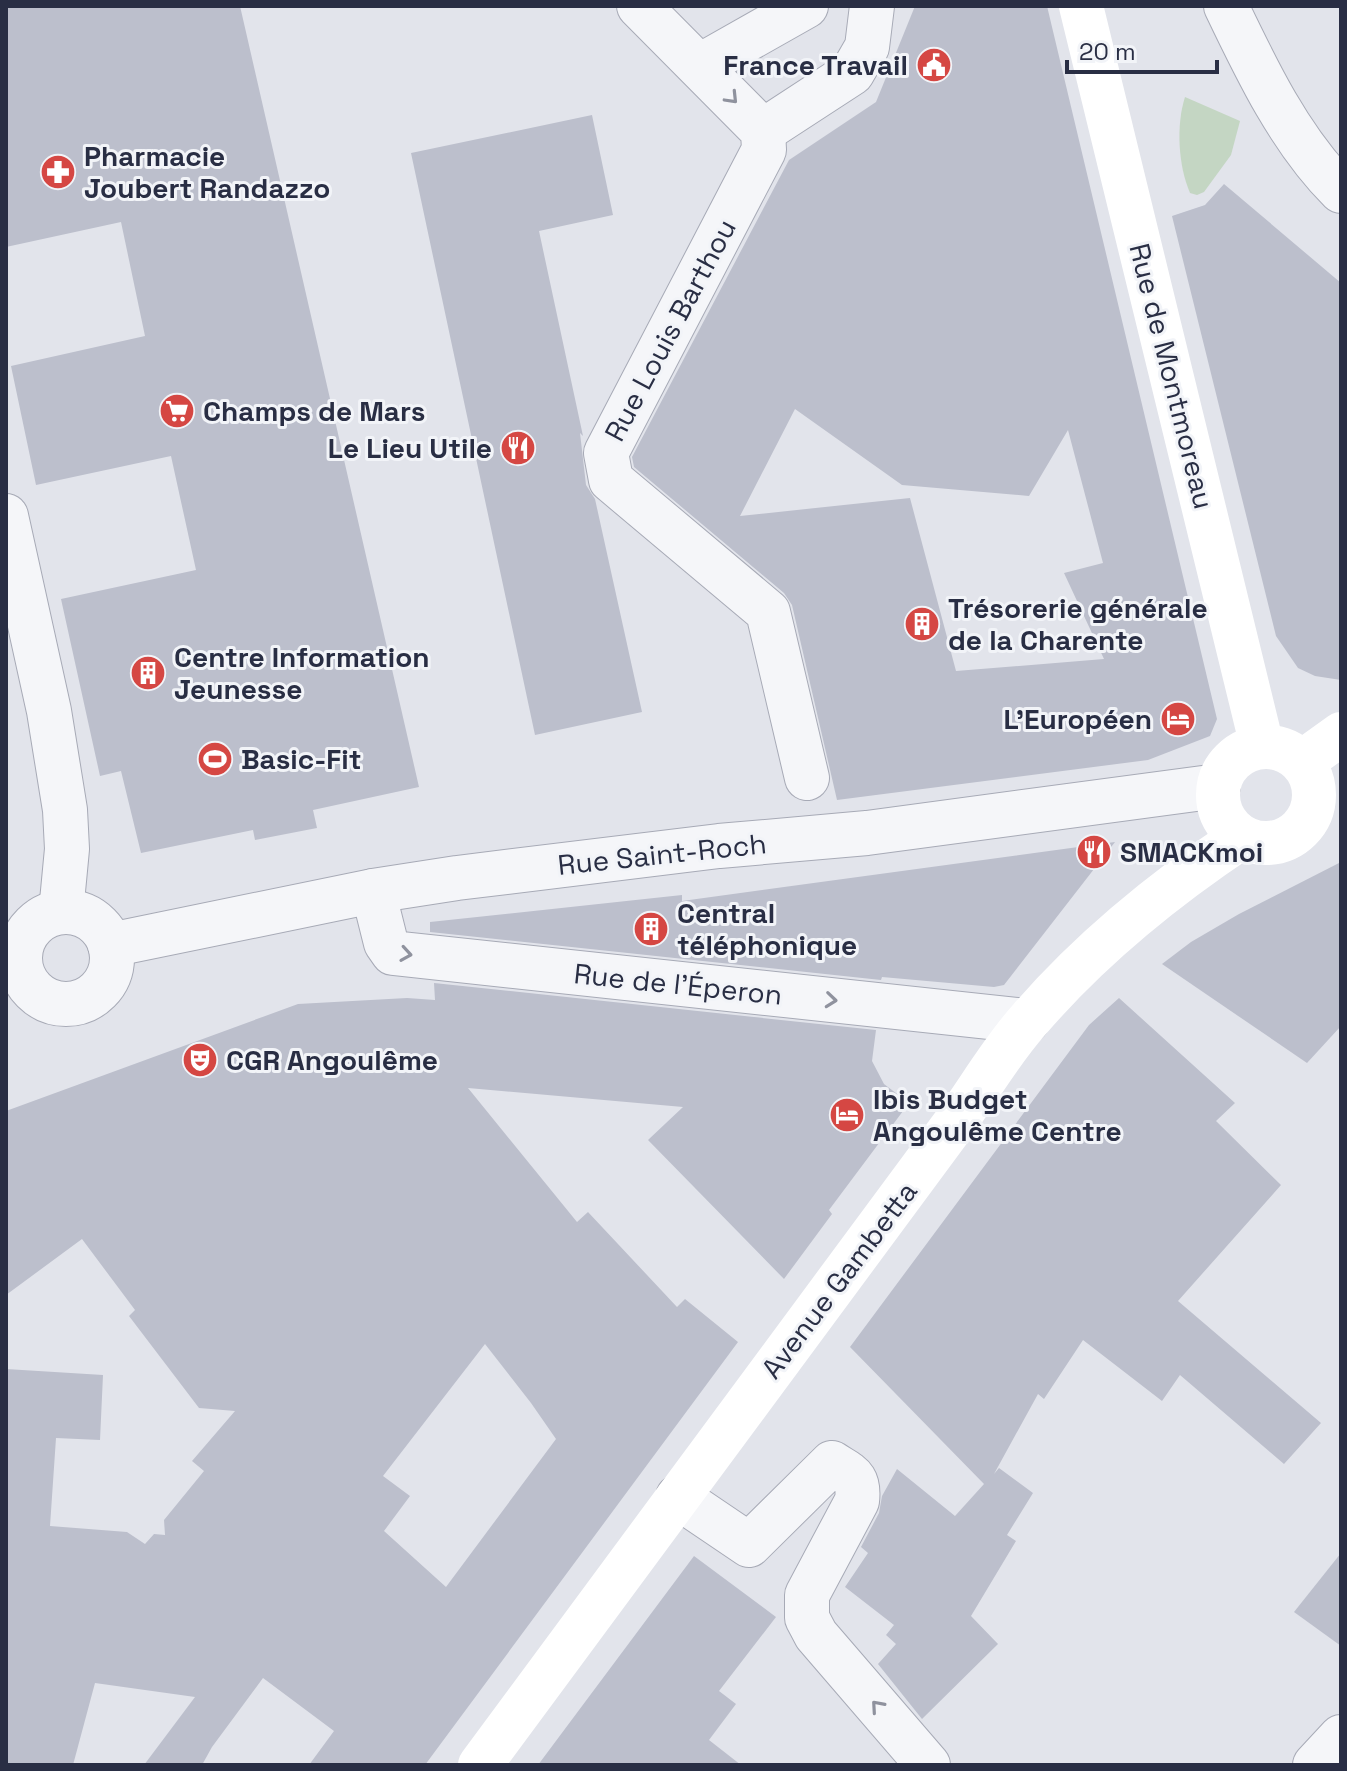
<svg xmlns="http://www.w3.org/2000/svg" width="1347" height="1771" viewBox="0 0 1347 1771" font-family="'Space Grotesk',sans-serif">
	<rect width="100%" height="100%" fill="#e2e4eb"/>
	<path fill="#c4d6c3" d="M1185,97l55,24 -9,34 -27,37 -7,3 -7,-2c-12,-28 -14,-68 -5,-96z"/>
	<g fill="#bcbfcc" fill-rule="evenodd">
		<polygon points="6,6 240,6 419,787 313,810 317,828 255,840 253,830 141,853 121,771 100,776 61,599 196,570 171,456 36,485 11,366 145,336 121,222 6,247"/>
		<path d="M915,6h132l170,713 -7,17 -62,24 -311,40 -45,-195 -8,-12 -150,-126 -2,-10 157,-297 87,-58zM795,409l107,76 127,11 39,-66 35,133 -39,10 40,86 -148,12 -46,-173 -170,18z"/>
		<polygon points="592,115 613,215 539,231 583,436 580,433 586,485 595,499 642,712 535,735 411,153"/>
		<polygon points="1224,184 1341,283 1341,680 1315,676 1298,668 1276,636 1172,216 1205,205"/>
		<polygon points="1115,842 1004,985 994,987 882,977 881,980 430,932 430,922 682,895 682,901"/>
		<polygon points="1341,862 1341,1026 1307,1063 1162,964 1191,942 1239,914"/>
		<path d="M434,983l442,47 -4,31 12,23 25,19 -80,107 3,4 -48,65 -136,-139 35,-33 -215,-19 109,134 11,-10 89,95 8,-8 53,43 -313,423h-116l25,-34 -71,-53 -51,69 -10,18h-58l51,-68 -100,-14 -22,82h-67v-396l97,6 -3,65 -44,-2 -6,88 77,6 18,12 9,-10 11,1 -1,-15 40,-49 -12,-10 43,-50 -36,-3 -70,-92 6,-6 -53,-71 -76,56v-184l292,-107 109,-6 28,2zM485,1344l46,59 25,36 -110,148 -62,-56 26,-35 -27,-20z"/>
		<polygon points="1119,998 1235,1103 1216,1121 1281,1185 1178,1301 1321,1423 1284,1464 1180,1375 1162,1401 1083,1340 1044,1399 1038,1394 994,1474 999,1468 1033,1493 1007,1535 1016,1541 971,1616 998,1644 922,1719 878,1664 896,1644 886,1635 894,1625 845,1587 868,1553 861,1547 879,1513 882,1496 897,1469 955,1516 984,1484 850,1347 1089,1025"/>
		<polygon points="1341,1553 1341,1646 1294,1612"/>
		<polygon points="694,1556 776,1617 719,1691 736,1704 709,1740 741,1765 538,1765"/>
	</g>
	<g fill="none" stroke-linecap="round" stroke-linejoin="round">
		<defs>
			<g id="street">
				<polyline points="639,6 763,131 764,150 606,453 611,480 768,612 807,778"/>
				<path d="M1226,6c31,65 64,134 115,185"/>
				<polyline points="700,66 806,6"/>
				<polyline points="763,131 852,73 867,47 872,6"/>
				<polyline points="6,516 49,711 65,810 67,849 61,912"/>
				<polyline points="373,891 386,943 393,953 1027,1021"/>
				<circle cx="66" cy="958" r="46"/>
				<polyline points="110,945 373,891 457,878 719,846 867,833 1218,786"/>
				<path d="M678,1497l71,48 83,-82c18,12 28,13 25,38l-50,94v23l9,17 112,130"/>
				<polyline points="1315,1765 1341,1737"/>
			</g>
		</defs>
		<use href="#street" stroke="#a7aab6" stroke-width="46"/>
		<use href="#street" stroke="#f5f6f9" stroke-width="44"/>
		<g stroke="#fff" stroke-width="44">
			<polyline points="1081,6 1262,746"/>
			<circle cx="1266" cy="795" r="48"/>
			<polyline points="1302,762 1341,734"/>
			<path d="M480,1765l474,-641c25,-34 47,-73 75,-104 61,-71 135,-131 213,-183"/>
		</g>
	</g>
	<defs><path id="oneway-chevron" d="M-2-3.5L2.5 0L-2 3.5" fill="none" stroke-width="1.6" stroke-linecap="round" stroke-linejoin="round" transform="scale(2)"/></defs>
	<g stroke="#8f929e">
		<use href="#oneway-chevron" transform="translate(732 98) rotate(46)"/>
		<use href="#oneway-chevron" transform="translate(406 954) rotate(9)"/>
		<use href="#oneway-chevron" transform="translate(831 1000) rotate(6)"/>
		<use href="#oneway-chevron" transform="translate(877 1706) rotate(-131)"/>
	</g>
	<defs>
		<symbol id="civic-disc" viewBox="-11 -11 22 22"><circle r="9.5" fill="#d54743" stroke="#f2f4f8"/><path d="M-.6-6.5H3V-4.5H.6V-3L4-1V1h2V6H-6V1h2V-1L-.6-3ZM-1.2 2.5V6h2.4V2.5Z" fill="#fff"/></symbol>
		<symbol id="pharmacy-disc" viewBox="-11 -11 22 22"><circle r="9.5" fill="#d54743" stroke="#f2f4f8"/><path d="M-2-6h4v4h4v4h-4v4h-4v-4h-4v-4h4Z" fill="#fff"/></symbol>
		<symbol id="supermarket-disc" viewBox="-11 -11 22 22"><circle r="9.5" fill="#d54743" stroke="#f2f4f8"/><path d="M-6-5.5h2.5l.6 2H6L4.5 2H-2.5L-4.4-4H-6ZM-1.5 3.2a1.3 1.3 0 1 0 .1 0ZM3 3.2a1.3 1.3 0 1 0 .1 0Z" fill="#fff"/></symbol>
		<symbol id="restaurant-disc" viewBox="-11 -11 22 22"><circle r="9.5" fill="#d54743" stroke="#f2f4f8"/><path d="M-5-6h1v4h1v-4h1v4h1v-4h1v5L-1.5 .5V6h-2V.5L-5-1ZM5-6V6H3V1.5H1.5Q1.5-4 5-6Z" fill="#fff"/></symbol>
		<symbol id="building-disc" viewBox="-11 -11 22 22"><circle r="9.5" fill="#d54743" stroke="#f2f4f8"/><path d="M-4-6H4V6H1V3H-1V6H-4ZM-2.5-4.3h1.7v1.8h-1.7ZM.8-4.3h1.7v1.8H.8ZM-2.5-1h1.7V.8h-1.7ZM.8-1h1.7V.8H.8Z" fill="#fff"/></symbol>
		<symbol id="hotel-disc" viewBox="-11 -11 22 22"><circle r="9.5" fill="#d54743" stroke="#f2f4f8"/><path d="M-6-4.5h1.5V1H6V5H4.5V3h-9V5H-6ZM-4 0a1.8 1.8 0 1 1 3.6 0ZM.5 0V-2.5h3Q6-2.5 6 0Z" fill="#fff"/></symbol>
		<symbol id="stadium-disc" viewBox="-11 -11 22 22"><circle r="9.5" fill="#d54743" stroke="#f2f4f8"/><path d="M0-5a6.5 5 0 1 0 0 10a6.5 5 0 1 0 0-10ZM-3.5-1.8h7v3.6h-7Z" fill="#fff"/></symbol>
		<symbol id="theatre-disc" viewBox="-11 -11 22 22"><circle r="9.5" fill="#d54743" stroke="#f2f4f8"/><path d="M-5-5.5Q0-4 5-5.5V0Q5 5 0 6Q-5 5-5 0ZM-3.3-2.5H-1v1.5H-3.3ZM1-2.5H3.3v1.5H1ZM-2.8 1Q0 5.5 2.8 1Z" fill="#fff"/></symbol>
	</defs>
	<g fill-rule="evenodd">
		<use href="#civic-disc" x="914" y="45" width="40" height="40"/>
		<use href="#pharmacy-disc" x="38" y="152" width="40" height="40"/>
		<use href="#supermarket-disc" x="157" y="391" width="40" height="40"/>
		<use href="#restaurant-disc" x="498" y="428" width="40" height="40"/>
		<use href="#building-disc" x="902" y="604" width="40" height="40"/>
		<use href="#building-disc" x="128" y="653" width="40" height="40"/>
		<use href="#hotel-disc" x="1158" y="699" width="40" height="40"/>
		<use href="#stadium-disc" x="195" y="739" width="40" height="40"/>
		<use href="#restaurant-disc" x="1074" y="832" width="40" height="40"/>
		<use href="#building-disc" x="631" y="909" width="40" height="40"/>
		<use href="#theatre-disc" x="180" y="1040" width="40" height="40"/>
		<use href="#hotel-disc" x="827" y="1095" width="40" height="40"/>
	</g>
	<g text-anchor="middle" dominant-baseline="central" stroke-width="6" stroke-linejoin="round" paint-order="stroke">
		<g font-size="28" font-weight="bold" fill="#292e44" stroke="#f2f4f8" text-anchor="start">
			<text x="908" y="65" text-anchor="end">France Travail</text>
			<text x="84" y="156">Pharmacie<tspan x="84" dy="32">Joubert Randazzo</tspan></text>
			<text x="203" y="411">Champs de Mars</text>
			<text x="492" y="448" text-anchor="end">Le Lieu Utile</text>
			<text x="948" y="608">Trésorerie générale<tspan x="948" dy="32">de la Charente</tspan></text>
			<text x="174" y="657">Centre Information<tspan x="174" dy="32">Jeunesse</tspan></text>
			<text x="1152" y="719" text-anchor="end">L'Européen</text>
			<text x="241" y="759">Basic-Fit</text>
			<text x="1120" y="852">SMACKmoi</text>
			<text x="677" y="913">Central<tspan x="677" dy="32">téléphonique</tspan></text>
			<text x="226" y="1060">CGR Angoulême</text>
			<text x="873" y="1099">Ibis Budget<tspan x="873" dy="32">Angoulême Centre</tspan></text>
		</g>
		<g font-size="28" fill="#292e44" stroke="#f2f4f8">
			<text transform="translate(670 330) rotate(-62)">Rue Louis Barthou</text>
			<text transform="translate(1172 376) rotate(76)">Rue de Montmoreau</text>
			<text transform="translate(662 854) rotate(-6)">Rue Saint-Roch</text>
			<text transform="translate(678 984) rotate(6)">Rue de l'Éperon</text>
			<text transform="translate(839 1280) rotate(-53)">Avenue Gambetta</text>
		</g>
	</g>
	<rect width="1347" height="1771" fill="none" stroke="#292e44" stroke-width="16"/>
	<path d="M1067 60v12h150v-12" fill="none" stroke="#292e44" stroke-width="4"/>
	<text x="1079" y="60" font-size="24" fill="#292e44" stroke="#f2f4f8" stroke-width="6" paint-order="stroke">20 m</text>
</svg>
